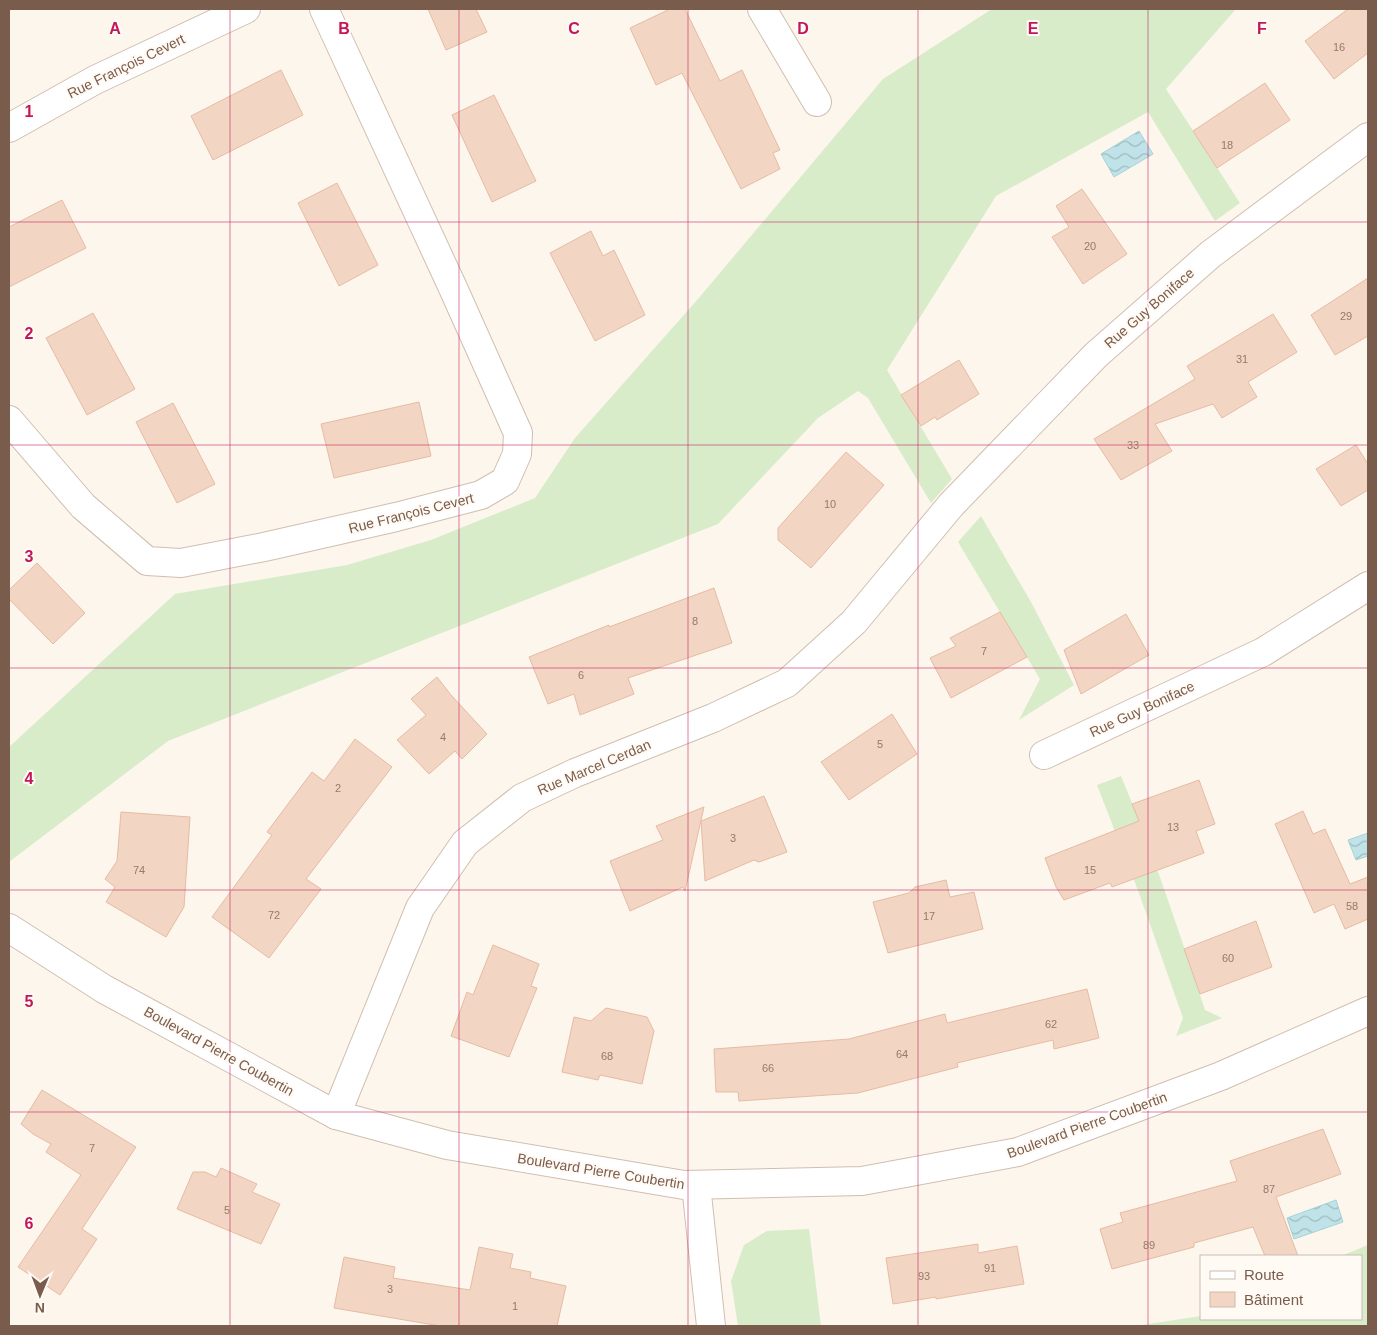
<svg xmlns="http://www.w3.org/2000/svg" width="1377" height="1335" viewBox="0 0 1377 1335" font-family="Arial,sans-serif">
	<defs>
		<pattern id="water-waves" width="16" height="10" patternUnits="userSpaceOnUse" patternTransform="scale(1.25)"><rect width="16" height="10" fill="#bfe3e8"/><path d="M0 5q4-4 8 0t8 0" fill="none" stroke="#a0bbbe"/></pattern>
	</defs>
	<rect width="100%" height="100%" fill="#fdf6ec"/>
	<g fill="#d8ecc9">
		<polygon points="992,9 1236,9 1166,89 1240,203 1215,221 1148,112 996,196 887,370 952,479 931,503 868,398 858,391 818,418 718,524 168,741 9,862 9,747 175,594 347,565 431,540 535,498 575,438 698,299 883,79"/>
		<polygon points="981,516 1031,602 1074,685 1019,720 1040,679 958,542"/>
		<path d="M1121,776c32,76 58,156 84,234l17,8 -46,18 7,-18 -44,-125 -42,-108z"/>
		<polygon points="809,1229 821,1326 738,1326 731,1281 744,1245 767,1231"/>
		<polygon points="1368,1245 1368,1326 1135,1326 1201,1316 1201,1319 1361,1319 1361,1256 1341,1256"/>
	</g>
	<g fill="url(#water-waves)" stroke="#a5d3da">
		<polygon points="1139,131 1153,154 1114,177 1101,154"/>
		<polygon points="1368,833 1368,856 1356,860 1348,840"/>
		<polygon points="1336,1200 1343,1222 1294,1239 1287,1218"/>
	</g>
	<g fill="#f3d5c3" stroke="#e6bba3">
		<polygon points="428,9 476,9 487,32 446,50"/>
		<polygon points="670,9 685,9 720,81 742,70 780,150 773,153 780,169 741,189 682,73 656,85 630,28"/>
		<polygon points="1348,9 1368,9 1368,53 1334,79 1305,41"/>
		<polygon points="281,70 303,115 213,160 191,116"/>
		<polygon points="1265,83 1290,120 1217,168 1193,131"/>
		<polygon points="494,95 536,181 492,202 452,115"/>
		<polygon points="337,183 378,265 339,286 298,203"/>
		<polygon points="1082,189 1127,254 1083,284 1052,237 1069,227 1056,206"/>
		<polygon points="62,200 86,248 9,287 9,227"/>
		<polygon points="591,231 603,256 614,250 645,315 595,341 550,253"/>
		<polygon points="1368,278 1368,336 1335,355 1311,315"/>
		<polygon points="93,313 135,389 87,415 46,338"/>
		<polygon points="1273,314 1297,352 1248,382 1257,397 1222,418 1213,404 1155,424 1172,451 1121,480 1094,439 1195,379 1187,366"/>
		<polygon points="959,360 979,394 937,420 935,417 921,426 901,395"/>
		<polygon points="419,402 431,456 334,478 321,424"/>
		<polygon points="173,403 215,484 177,503 136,422"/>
		<polygon points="1356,445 1368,464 1368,490 1341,506 1316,469"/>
		<polygon points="846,452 884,485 811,568 778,540 778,528"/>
		<polygon points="37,563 85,613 53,644 9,599 9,590"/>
		<polygon points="714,588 732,643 628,678 634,694 580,715 574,694 548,704 529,657 609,625 609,627"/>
		<polygon points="1000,612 1027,657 951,698 930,658 956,646 950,638"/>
		<polygon points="1126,614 1149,655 1081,694 1064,650"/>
		<polygon points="437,677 451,695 487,734 462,759 455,751 429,774 397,740 426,715 411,699"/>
		<polygon points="892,714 917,754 849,800 821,762"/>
		<polygon points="355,739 392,767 306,879 321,889 269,958 212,917 272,835 267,832 312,772 324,781"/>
		<polygon points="1199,780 1215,824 1196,831 1204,853 1112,887 1110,883 1064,900 1056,887 1045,858 1139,821 1132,804"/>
		<polygon points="764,796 787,852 759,862 754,860 705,881 701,821"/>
		<polygon points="704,807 685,891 683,887 630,911 610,861 663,840 656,826"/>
		<polygon points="1303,811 1313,834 1325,829 1350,884 1368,877 1368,919 1345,929 1334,904 1314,913 1275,824"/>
		<polygon points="121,812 190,817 184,907 166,937 106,902 115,887 105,879 117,861"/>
		<polygon points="946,880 950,897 974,892 983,929 888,953 873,902 909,893 915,887"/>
		<polygon points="1256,921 1272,967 1200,994 1184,949"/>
		<polygon points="493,945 539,964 531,986 537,988 509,1057 451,1036 467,992 473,995"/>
		<polygon points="1087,989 1099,1038 1054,1049 1053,1040 957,1063 958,1067 858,1093 739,1101 738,1092 716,1092 714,1049 849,1039 945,1014 947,1023"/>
		<polygon points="606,1008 647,1017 654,1031 642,1084 600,1075 598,1080 562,1072 574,1017 591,1021"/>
		<polygon points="42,1090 136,1147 82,1229 97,1239 60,1295 18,1267 81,1175 46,1152 51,1144 33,1134 21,1124"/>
		<polygon points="1323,1129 1341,1174 1276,1197 1298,1256 1265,1256 1253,1227 1194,1243 1194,1247 1112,1269 1100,1229 1123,1222 1120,1213 1237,1181 1230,1161"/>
		<polygon points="221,1168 257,1184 252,1192 280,1204 261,1244 177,1209 193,1172 205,1172 216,1177"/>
		<polygon points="978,1244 978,1253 1017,1246 1024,1284 936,1299 936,1297 893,1304 886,1258"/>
		<polygon points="479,1247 513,1254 510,1268 531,1272 530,1278 566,1286 557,1326 440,1326 334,1308 344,1257 395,1267 393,1278 470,1290"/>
	</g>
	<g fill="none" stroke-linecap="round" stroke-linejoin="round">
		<defs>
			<g id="street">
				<polyline points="762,9 817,102"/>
				<polyline points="9,128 95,80 246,9"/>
				<polyline points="9,420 83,506 147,561 181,563 264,547 396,517 481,495 505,481 517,454 518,433 453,288 324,9"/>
				<polyline points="1044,755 1263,652 1368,586"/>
				<polyline points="9,928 104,989 336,1115 447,1145 684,1185 862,1181 1018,1152 1221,1076 1368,1011"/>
				<polyline points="336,1115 420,908 465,843 522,798 575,773 713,718 787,683 854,622 951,505 1096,355 1211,254 1368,137"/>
				<polyline points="696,1185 711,1326"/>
			</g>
		</defs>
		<use href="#street" stroke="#d1beb0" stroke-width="30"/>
		<use href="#street" stroke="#fff" stroke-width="28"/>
	</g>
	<path fill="none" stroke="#c2185b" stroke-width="1" stroke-opacity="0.55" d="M230,9v1317M459,9v1317M688,9v1317M918,9v1317M1148,9v1317M9,222h1359M9,445h1359M9,668h1359M9,890h1359M9,1112h1359"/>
	<g text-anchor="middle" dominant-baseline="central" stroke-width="4" stroke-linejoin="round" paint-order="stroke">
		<g font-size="11" fill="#987a6a">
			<text x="1339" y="47">16</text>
			<text x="1227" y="145">18</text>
			<text x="1090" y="246">20</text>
			<text x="1346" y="316">29</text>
			<text x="1242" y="359">31</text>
			<text x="1133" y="445">33</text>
			<text x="830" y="504">10</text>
			<text x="695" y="621">8</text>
			<text x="984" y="651">7</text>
			<text x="581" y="675">6</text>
			<text x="443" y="737">4</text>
			<text x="880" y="744">5</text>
			<text x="338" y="788">2</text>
			<text x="1173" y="827">13</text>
			<text x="733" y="838">3</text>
			<text x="139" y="870">74</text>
			<text x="1090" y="870">15</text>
			<text x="1352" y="906">58</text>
			<text x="274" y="915">72</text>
			<text x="929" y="916">17</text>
			<text x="1228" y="958">60</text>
			<text x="1051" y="1024">62</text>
			<text x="902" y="1054">64</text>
			<text x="607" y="1056">68</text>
			<text x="768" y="1068">66</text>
			<text x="92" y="1148">7</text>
			<text x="1269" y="1189">87</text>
			<text x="227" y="1210">5</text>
			<text x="1149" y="1245">89</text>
			<text x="990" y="1268">91</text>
			<text x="924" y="1276">93</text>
			<text x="390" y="1289">3</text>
			<text x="515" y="1306">1</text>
		</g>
		<g font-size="14" fill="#7a5c4d" stroke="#fffaf3">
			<text transform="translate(126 66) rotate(-26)">Rue François Cevert</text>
			<text transform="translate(1149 308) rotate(-41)">Rue Guy Boniface</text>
			<text transform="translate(411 513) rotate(-14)">Rue François Cevert</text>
			<text transform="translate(1142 709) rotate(-25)">Rue Guy Boniface</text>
			<text transform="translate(594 767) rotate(-23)">Rue Marcel Cerdan</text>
			<text transform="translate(219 1051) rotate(29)">Boulevard Pierre Coubertin</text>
			<text transform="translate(1087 1125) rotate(-20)">Boulevard Pierre Coubertin</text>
			<text transform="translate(601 1171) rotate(9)">Boulevard Pierre Coubertin</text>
		</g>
	</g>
	<g font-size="16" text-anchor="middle" font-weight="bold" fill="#c2185b" stroke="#fffaf3" stroke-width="4" stroke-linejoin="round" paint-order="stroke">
		<text x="115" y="34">A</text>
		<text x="344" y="34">B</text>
		<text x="574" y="34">C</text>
		<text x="803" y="34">D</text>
		<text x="1033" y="34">E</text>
		<text x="1262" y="34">F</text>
		<text x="29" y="117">1</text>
		<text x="29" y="339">2</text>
		<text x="29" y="562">3</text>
		<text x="29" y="784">4</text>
		<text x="29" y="1007">5</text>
		<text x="29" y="1229">6</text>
	</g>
	<rect width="1377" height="1335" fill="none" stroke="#7a5c4d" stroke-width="20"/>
	<rect x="1200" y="1255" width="162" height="65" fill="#fffaf3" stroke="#cabbb1"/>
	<rect x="1210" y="1271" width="25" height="8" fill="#ffffff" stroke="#cabbb1"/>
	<text x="1244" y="1280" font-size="15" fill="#7a5c4d">Route</text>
	<rect x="1210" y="1292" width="25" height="15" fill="#f3d5c3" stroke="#cabbb1"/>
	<text x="1244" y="1305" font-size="15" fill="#7a5c4d">Bâtiment</text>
	<g transform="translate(40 1295) rotate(181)" stroke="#fffaf3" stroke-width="4" paint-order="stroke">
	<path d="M0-4L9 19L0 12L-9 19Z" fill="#7a5c4d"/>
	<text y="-8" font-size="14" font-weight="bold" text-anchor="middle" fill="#7a5c4d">N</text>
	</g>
</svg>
